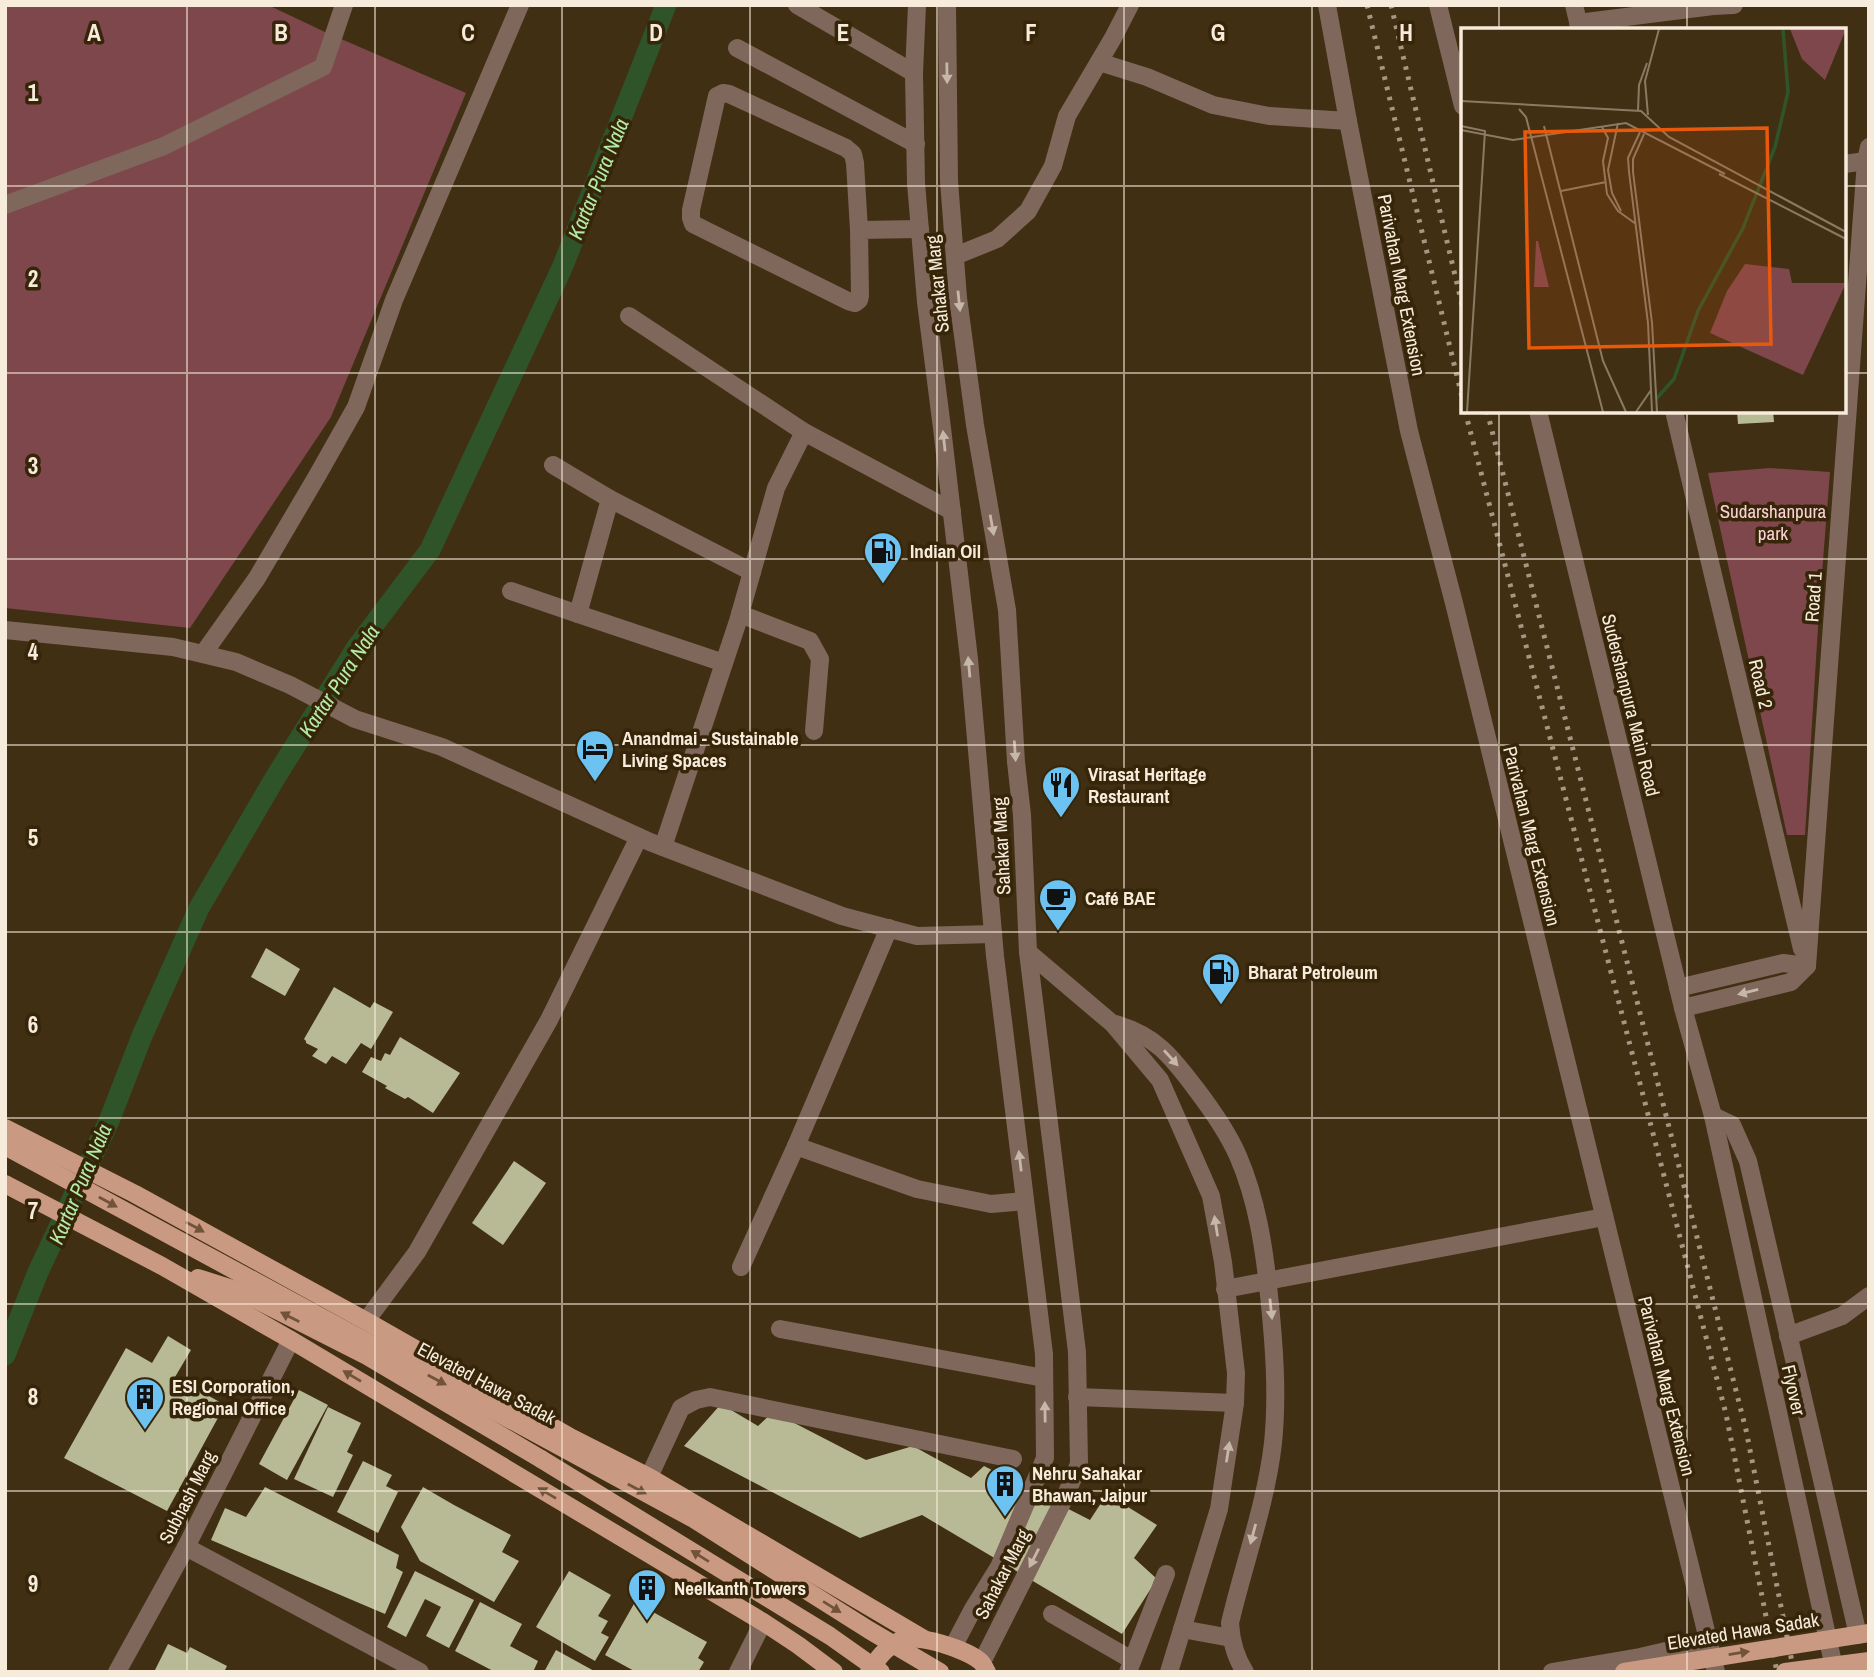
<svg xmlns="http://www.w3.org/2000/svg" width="1874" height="1677" viewBox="0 0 1874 1677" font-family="'Archivo Narrow',sans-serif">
	<rect width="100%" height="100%" fill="#402f13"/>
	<g fill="#7d474c">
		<polygon points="5,5 268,5 325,32 466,93 331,417 190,628 5,608"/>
		<polygon points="1770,468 1830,472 1819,611 1805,835 1787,835 1708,473"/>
	</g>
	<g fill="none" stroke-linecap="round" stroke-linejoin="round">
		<polyline stroke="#305429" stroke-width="21" points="5,1355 38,1272 109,1121 142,1036 199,908 275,778 357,647 430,550 562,268 666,5"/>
	</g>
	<g fill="#b8ba96">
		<polygon points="1737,411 1773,411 1774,422 1738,424"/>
		<polygon points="266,948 300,969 285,996 251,977"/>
		<polygon points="334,987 370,1008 374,1002 393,1012 371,1049 361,1043 346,1064 332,1056 326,1064 312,1056 318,1049 306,1043 306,1041 304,1039"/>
		<polygon points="400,1037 460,1073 433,1113 408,1097 405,1099 385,1088 387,1086 362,1072 371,1057 381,1061 385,1053 390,1055"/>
		<polygon points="514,1161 546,1183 503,1245 472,1223"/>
		<polygon points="168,1336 191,1350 175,1377 225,1405 167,1511 64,1458 126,1348 152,1363"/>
		<polygon points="299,1390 328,1405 287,1480 259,1464"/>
		<polygon points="721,1404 758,1426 773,1412 866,1460 913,1446 971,1478 984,1466 1090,1520 1107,1494 1157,1525 1134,1558 1157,1579 1122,1634 922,1515 860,1538 684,1446"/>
		<polygon points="328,1407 361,1423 347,1452 353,1455 333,1497 294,1479"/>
		<polygon points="363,1461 392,1475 386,1486 398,1492 378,1533 337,1512"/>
		<polygon points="265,1487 399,1555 396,1568 403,1572 385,1614 211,1540 225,1508 246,1517"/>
		<polygon points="423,1487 454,1505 511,1535 502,1552 519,1561 494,1602 420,1561 401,1527"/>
		<polygon points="415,1571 474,1600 449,1648 426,1636 441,1607 425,1599 406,1637 387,1627"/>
		<polygon points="569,1571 611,1595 598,1616 608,1621 601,1633 609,1637 595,1661 536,1627"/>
		<polygon points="480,1602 522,1624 510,1646 538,1661 533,1672 495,1672 455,1651"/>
		<polygon points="635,1602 707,1642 698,1658 704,1662 698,1672 636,1672 605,1655"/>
		<polygon points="168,1644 187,1653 190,1647 227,1666 224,1672 154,1672"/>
		<polygon points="556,1650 596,1672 544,1672"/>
	</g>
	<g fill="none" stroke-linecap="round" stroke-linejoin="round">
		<g stroke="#7f675b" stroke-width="18">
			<polyline points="797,5 914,73"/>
			<polyline points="917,5 914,73 916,183 926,302 942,428 969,659 995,956 1044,1354 1045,1458 999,1567 973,1609 953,1647"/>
			<polyline points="947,5 949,181 958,298 975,425 1007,610 1016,762 1022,815 1028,952 1077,1352 1079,1464 1065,1497 982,1662"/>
			<polyline points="1327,5 1348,121 1409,431 1454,603 1716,1672"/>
			<polyline points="1438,5 1463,106"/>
			<polyline points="1574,5 1580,30"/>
			<polyline points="1578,23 1713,6 1734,5"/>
			<polyline points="737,48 916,144"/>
			<polyline points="1099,62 1147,77 1213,105 1269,116 1348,121"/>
			<polyline points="1844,164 1866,161"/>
			<polyline points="5,205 164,146 323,67 344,5"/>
			<polyline points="859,230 855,163 853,154 846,148 729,94 723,93 717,96 691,210 691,218 693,224 848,301 855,303 859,300 860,296 859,230 920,229"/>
			<polyline points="955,256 997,239 1028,211 1053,166 1067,116 1113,38 1130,5"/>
			<polyline points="629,316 804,432"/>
			<polyline points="1538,411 1683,1008 1713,1116 1835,1672"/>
			<polyline points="1674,411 1802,949"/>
			<polyline points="553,465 610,499"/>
			<polyline points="511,591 578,614"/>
			<polyline points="740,614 810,641 820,659 814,731"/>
			<polyline points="5,630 173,647 236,662 290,685 355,719 442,747 650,842 842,916 917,936 993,934"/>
			<polyline points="203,654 257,578 317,476 356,407 394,300 520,5"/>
			<polyline points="724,663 578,614 610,499 752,572"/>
			<polyline points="663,847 738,621 776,488 804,432 952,511"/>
			<polyline points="1028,952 1113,1024 1160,1080 1211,1196 1223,1262 1236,1373 1235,1403 1219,1509 1169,1672"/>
			<polyline points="1807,966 1866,161 1869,147"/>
			<polyline points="1678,988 1783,963 1807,966"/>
			<polyline points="1683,1008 1791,982 1807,966"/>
			<path d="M1115,1024c40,11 57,33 81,65 16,21 31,42 42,67 19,44 26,91 31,139 5,48 9,99 4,148 -7,61 -29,120 -43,180 1,17 6,35 15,49"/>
			<polyline points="1713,1116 1732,1125 1748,1161 1858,1635"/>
			<polyline points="796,1146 917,1189 991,1204 1025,1201"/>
			<polyline points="741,1267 796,1146 889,928"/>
			<polyline points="1225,1289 1604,1217"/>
			<polyline points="366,1321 417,1252 549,1020 639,837"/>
			<polyline points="780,1329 1044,1378"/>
			<polyline points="1788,1336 1842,1316 1869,1296"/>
			<polyline points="1077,1397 1235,1403"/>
			<polyline points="649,1477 681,1408 696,1400 710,1397 1013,1459"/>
			<polyline points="186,1547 420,1672"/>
			<polyline points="1052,1614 1132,1660"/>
			<polyline points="1182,1629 1231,1638"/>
			<polyline points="117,1672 186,1547 291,1340"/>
			<polyline points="738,1672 763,1622"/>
			<polyline points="1128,1672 1166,1574"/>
			<polyline points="1552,1672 1640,1657 1709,1641"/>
		</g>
		<g stroke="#ca9982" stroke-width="18">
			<polyline points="5,1128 135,1194 366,1321 572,1438 649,1477 924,1639"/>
			<polyline points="5,1184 162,1266 291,1340 763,1622 798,1645 834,1672"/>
			<polyline points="198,1278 239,1291 367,1356 541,1459"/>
			<path d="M869,1672c8,-13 16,-24 30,-31 17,-9 69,9 82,21 3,3 4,7 6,10"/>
		</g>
		<g stroke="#a59782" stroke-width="5" stroke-dasharray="3.5 7" stroke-linecap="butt">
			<polyline points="1367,5 1463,401"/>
			<polyline points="1391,5 1463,309"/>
			<polyline points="1465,411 1726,1414 1777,1672"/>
			<polyline points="1487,411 1746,1430 1794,1672"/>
		</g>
		<g stroke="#ca9982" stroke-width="18">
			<polyline points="5,1146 692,1518 869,1630 940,1672"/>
			<polyline points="541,1459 830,1636 881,1672"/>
			<polyline points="1624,1672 1869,1633"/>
			<polyline points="1785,1672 1869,1661"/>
		</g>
	</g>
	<defs><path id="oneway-solid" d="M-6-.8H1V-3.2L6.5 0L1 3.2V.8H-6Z" transform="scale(1.75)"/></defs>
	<g fill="#c7b7a8">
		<use href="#oneway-solid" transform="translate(947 73) rotate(89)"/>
		<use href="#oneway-solid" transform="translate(959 301) rotate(84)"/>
		<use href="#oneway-solid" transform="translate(944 441) rotate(-96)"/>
		<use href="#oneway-solid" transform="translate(992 525) rotate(80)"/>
		<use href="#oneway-solid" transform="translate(969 667) rotate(-95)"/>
		<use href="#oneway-solid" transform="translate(1015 751) rotate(86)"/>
		<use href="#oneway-solid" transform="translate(1748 992) rotate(166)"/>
		<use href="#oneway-solid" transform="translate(1171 1058) rotate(48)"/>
		<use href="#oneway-solid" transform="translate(1020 1161) rotate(-97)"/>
		<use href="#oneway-solid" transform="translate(1216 1226) rotate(-99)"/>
		<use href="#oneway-solid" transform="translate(1271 1309) rotate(84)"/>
		<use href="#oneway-solid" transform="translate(1045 1412) rotate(-91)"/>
		<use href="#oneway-solid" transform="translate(1228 1452) rotate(-81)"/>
		<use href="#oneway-solid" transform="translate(1253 1534) rotate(105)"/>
		<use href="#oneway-solid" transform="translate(1034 1558) rotate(117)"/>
	</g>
	<g fill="#715339">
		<use href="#oneway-solid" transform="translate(108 1202) rotate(29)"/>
		<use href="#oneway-solid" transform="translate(195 1227) rotate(29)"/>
		<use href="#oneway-solid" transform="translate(290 1317) rotate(-153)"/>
		<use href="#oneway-solid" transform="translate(352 1376) rotate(-149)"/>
		<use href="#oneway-solid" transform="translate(437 1380) rotate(28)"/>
		<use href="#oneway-solid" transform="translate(637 1489) rotate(28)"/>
		<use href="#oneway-solid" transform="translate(547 1493) rotate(-149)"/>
		<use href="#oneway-solid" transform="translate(700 1556) rotate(-148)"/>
		<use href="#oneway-solid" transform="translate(832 1607) rotate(32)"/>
		<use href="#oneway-solid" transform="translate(1739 1653) rotate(-9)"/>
	</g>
	<path fill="none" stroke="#f7ecdc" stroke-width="2" stroke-opacity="0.55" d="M187,5v1667M375,5v1667M562,5v1667M750,5v1667M937,5v1667M1124,5v1667M1312,5v1667M1499,5v25M1687,5v25M5,186h1458M1844,186h25M5,373h1458M1844,373h25M1499,411v1261M1687,411v1261M5,559h1864M5,745h1864M5,932h1864M5,1118h1864M5,1304h1864M5,1491h1864"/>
	<defs>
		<symbol id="fuel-pin" viewBox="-11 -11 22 30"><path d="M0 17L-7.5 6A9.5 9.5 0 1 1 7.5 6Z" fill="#6cc3f2" stroke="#362508"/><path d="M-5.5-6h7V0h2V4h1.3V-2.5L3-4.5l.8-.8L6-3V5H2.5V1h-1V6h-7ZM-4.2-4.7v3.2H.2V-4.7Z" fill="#111"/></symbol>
		<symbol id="hotel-pin" viewBox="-11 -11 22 30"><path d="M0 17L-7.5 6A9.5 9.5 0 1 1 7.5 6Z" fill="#6cc3f2" stroke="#362508"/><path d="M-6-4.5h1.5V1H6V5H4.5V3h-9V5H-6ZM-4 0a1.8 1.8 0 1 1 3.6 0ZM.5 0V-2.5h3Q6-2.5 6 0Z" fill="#111"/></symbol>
		<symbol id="restaurant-pin" viewBox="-11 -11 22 30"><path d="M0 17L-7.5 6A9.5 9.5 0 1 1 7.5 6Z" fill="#6cc3f2" stroke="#362508"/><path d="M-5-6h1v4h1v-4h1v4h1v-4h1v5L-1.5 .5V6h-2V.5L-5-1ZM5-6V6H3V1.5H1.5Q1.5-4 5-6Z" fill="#111"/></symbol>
		<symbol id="cafe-pin" viewBox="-11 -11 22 30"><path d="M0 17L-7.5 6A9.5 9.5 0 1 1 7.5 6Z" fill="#6cc3f2" stroke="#362508"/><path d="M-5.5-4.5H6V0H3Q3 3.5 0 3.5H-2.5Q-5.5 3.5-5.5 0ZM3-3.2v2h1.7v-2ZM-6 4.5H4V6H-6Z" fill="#111"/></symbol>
		<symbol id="building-pin" viewBox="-11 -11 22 30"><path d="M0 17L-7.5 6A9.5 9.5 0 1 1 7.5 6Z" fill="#6cc3f2" stroke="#362508"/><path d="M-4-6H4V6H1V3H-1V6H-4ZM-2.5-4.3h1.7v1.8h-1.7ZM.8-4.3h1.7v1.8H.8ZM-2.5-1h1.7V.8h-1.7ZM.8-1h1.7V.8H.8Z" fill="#111"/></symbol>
	</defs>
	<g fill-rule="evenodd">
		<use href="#fuel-pin" x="861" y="529" width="44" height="60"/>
		<use href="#hotel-pin" x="573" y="727" width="44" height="60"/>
		<use href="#restaurant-pin" x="1039" y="763" width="44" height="60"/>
		<use href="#cafe-pin" x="1036" y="876" width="44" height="60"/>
		<use href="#fuel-pin" x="1199" y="950" width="44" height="60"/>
		<use href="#building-pin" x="123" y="1375" width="44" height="60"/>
		<use href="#building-pin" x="983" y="1462" width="44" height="60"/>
		<use href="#building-pin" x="625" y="1566" width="44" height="60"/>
	</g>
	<g text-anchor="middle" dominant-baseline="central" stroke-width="7" stroke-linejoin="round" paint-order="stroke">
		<g font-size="19" fill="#f7ecdc" stroke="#362508">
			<text transform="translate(937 284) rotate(-96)">Sahakar Marg</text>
			<text transform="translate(1402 285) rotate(79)">Parivahan Marg Extension</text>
			<text transform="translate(1813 597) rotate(-86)">Road 1</text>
			<text transform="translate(1761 684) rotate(77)">Road 2</text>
			<text transform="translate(1631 705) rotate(76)">Sudershanpura Main Road</text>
			<text transform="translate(1532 836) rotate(76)">Parivahan Marg Extension</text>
			<text transform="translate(1001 846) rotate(-93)">Sahakar Marg</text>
			<text transform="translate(487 1383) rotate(28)">Elevated Hawa Sadak</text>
			<text transform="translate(1667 1386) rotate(76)">Parivahan Marg Extension</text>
			<text transform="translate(1794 1390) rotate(77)">Flyover</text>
			<text transform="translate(187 1497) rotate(-63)">Subhash Marg</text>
			<text transform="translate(1002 1574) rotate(-63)">Sahakar Marg</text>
			<text transform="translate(1743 1631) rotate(-9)">Elevated Hawa Sadak</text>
		</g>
		<g font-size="19" fill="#f9d2d4" stroke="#362508">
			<text x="1773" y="511">Sudarshanpura<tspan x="1773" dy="22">park</tspan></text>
		</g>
		<g font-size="19" font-weight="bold" fill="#f7ecdc" stroke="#362508" text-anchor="start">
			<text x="910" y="551">Indian Oil</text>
			<text x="622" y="738">Anandmai - Sustainable<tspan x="622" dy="22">Living Spaces</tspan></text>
			<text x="1088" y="774">Virasat Heritage<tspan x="1088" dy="22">Restaurant</tspan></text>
			<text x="1085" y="898">Café BAE</text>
			<text x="1248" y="972">Bharat Petroleum</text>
			<text x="172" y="1386">ESI Corporation,<tspan x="172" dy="22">Regional Office</tspan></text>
			<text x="1032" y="1473">Nehru Sahakar<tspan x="1032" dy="22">Bhawan, Jaipur</tspan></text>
			<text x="674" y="1588">Neelkanth Towers</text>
		</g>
		<g font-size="21" font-style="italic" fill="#b2eca7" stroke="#362508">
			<text transform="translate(598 179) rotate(-68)">Kartar Pura Nala</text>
			<text transform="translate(339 681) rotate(-57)">Kartar Pura Nala</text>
			<text transform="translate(80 1184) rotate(-67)">Kartar Pura Nala</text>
		</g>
	</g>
	<g transform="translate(1461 28)">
		<rect width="385" height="385" fill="#402f13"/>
		<path d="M329,1h56l-21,51 -23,-21zM75,213h2l11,46h-15zM284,236l44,5 3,14h54l-43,92 -93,-42 17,-42z" fill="#7d474c"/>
		<path fill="none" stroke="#305429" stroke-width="3.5" d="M195,371l18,-20 24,-68 45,-83 32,-81 13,-55 -5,-63"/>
		<path fill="none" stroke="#897b63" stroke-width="2" d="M0,73l180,10 28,26 177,95M58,81l7,8 77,295M177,83l1,-26 8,-22M187,87l-3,-34 14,-52M157,95l-10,47 4,23 9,18M0,98l24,5 -18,281M83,98l59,235 23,51M141,99l6,11 -5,23 4,33 11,17 18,13M0,102l52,10 113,-17 99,51M179,104l-12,26 1,14 19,151 4,89M183,106l-11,25v13l19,151 5,89M258,146l127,65M100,163l45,-9M175,384l15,-22"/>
		<path fill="#e8590c" fill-opacity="0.15" stroke="#e8590c" stroke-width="3.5" d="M306,100l4,216 -242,4 -4,-216z"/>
		<rect width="385" height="385" fill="none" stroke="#f7ecdc" stroke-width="3.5"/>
	</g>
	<g font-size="23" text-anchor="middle" font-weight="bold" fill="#f7ecdc" stroke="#362508" stroke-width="7" stroke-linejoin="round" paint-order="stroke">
		<text x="94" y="41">A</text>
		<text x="281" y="41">B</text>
		<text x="468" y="41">C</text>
		<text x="656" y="41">D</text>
		<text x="843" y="41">E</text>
		<text x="1031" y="41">F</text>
		<text x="1218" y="41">G</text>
		<text x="1406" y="41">H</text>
		<text x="33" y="101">1</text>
		<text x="33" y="287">2</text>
		<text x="33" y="474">3</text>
		<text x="33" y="660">4</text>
		<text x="33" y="846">5</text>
		<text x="33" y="1033">6</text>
		<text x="33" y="1219">7</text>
		<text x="33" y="1405">8</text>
		<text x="33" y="1592">9</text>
	</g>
	<rect width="1874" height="1677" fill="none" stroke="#f7ecdc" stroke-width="14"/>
</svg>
